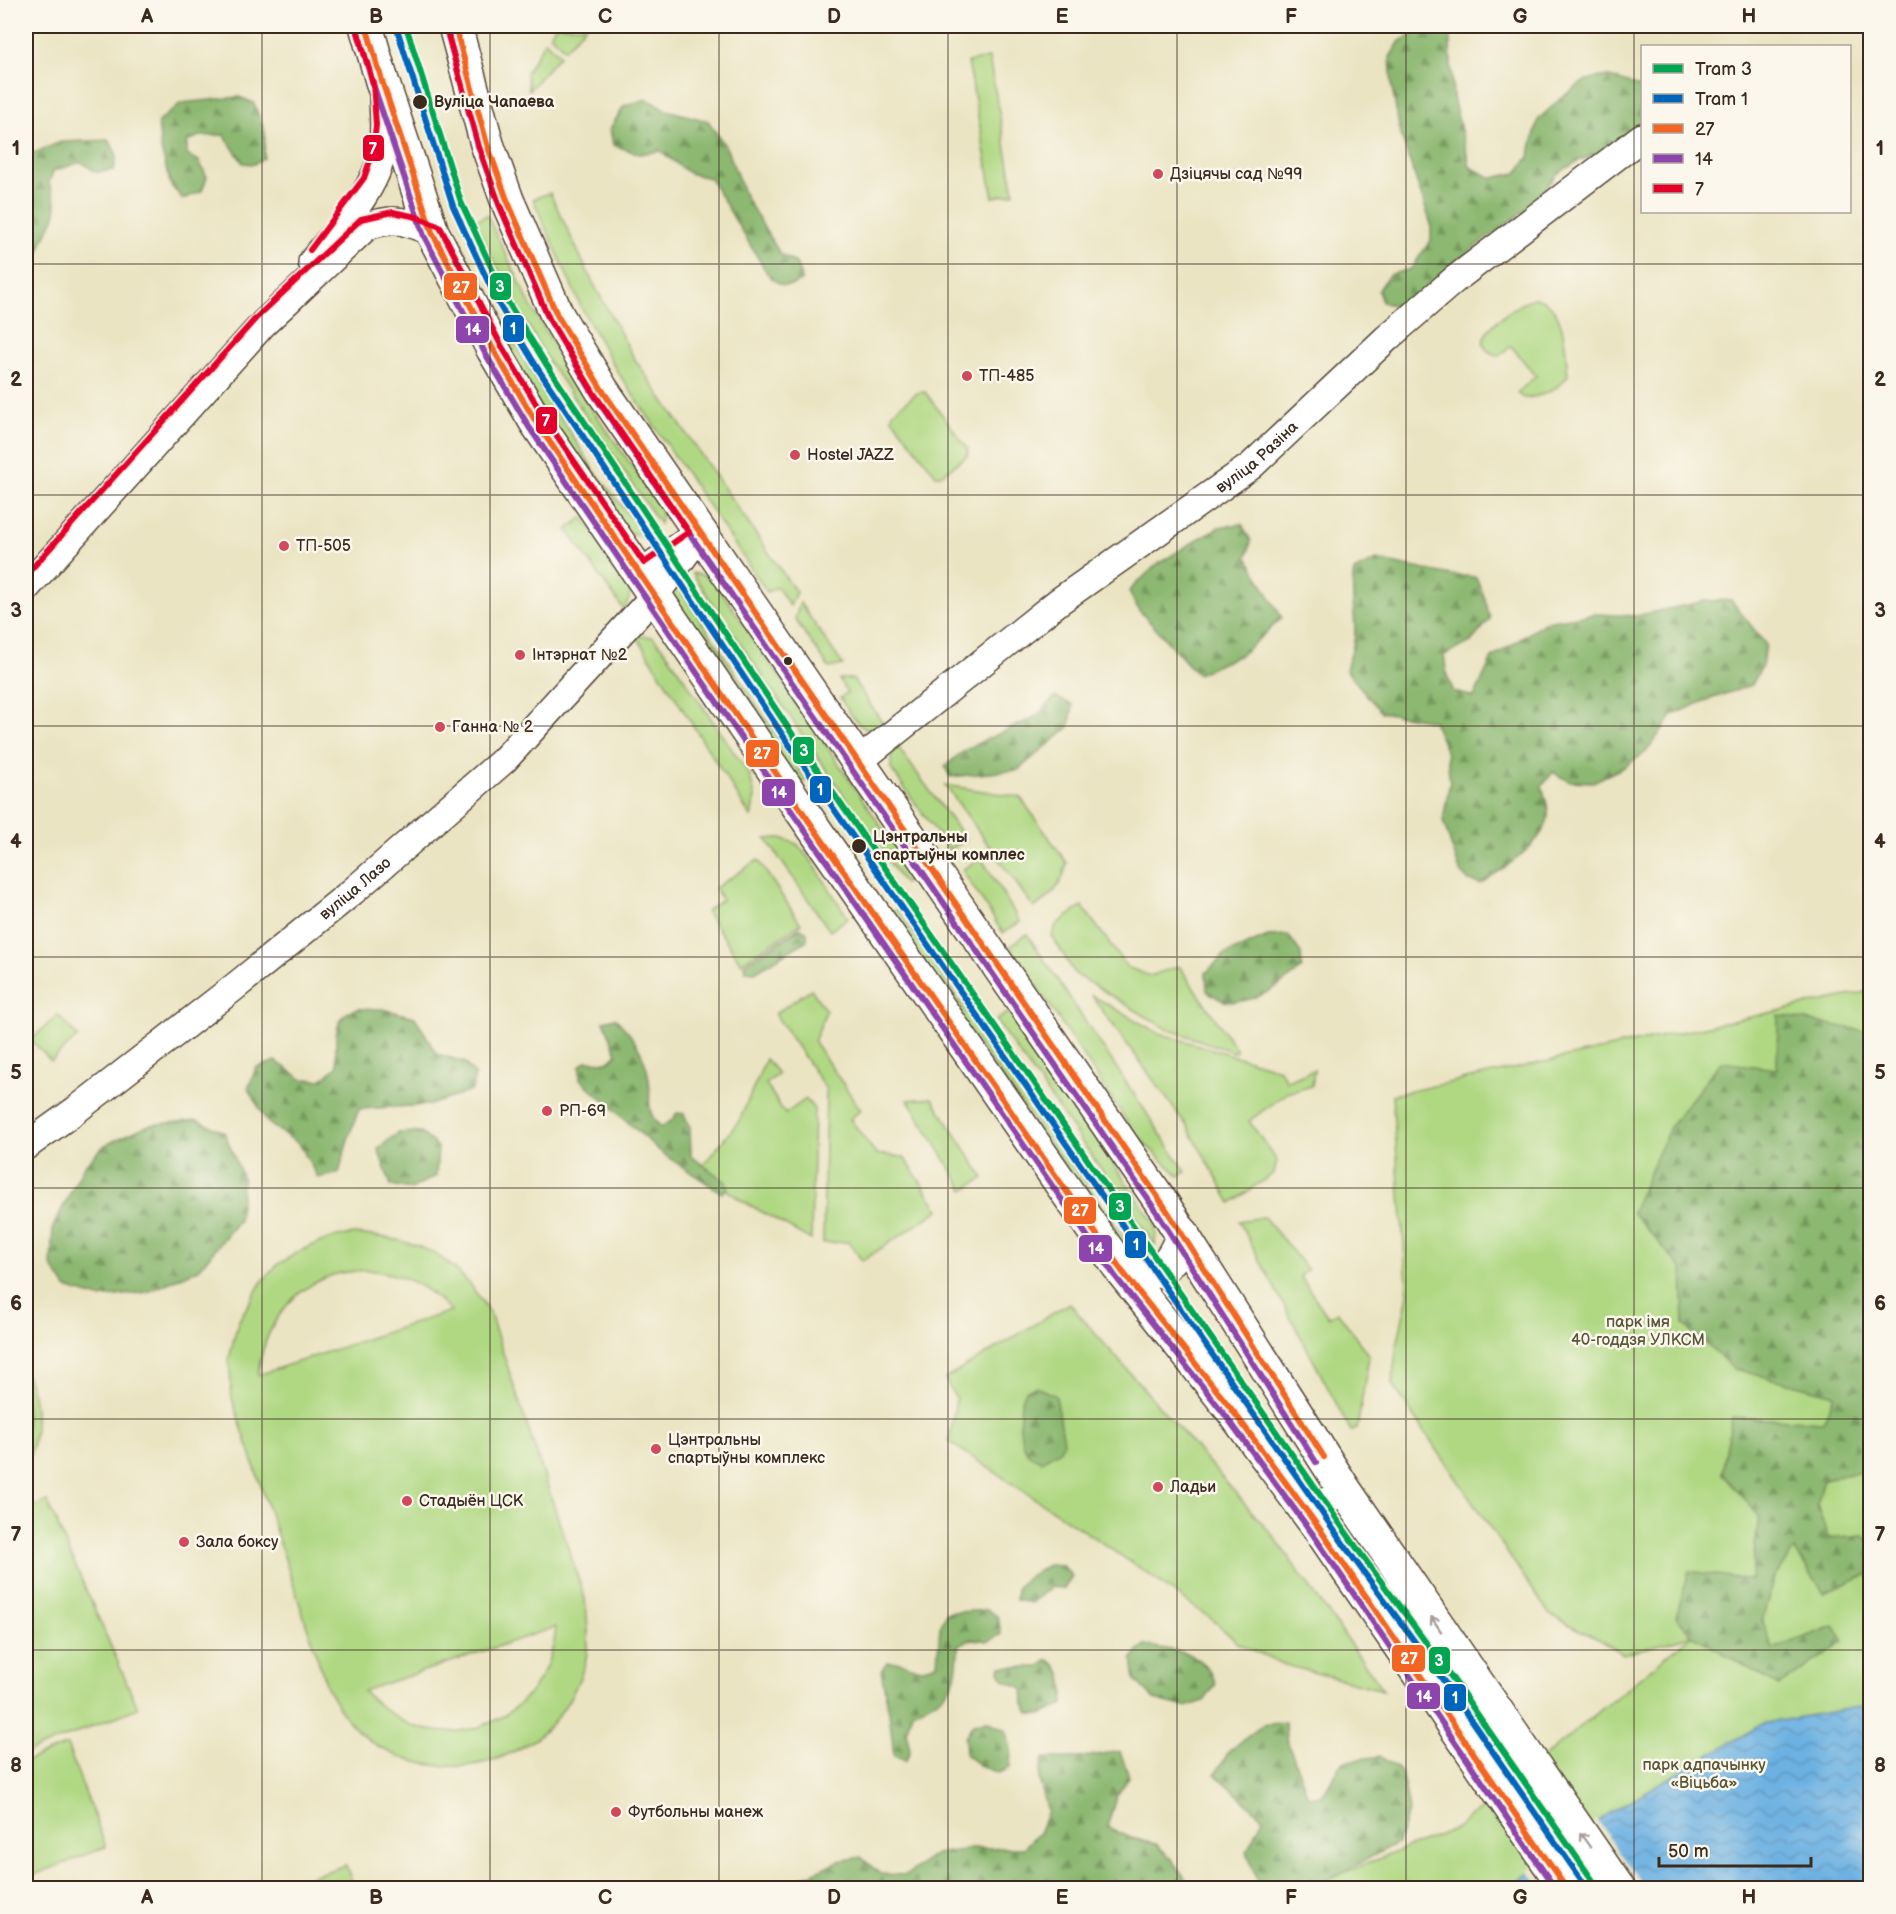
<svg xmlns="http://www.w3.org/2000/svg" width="1896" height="1914" viewBox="0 0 1896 1914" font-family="'Balsamiq Sans',sans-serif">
	<defs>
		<pattern id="forest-firs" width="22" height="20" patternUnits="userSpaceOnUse" patternTransform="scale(1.5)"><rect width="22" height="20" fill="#8cb871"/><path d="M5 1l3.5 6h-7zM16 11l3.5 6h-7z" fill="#74965c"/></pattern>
		<pattern id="water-waves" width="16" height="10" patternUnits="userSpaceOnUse" patternTransform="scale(1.5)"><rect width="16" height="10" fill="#6cb1e2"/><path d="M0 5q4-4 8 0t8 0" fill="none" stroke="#5a90b7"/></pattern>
	</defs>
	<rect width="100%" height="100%" fill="#fbf7ec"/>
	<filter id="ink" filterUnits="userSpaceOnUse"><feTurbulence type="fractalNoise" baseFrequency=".0167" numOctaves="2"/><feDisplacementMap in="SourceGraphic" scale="12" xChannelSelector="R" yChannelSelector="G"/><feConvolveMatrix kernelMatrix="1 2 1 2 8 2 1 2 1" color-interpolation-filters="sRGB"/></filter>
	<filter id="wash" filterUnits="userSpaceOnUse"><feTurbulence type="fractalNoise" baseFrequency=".008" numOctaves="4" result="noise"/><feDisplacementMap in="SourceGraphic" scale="24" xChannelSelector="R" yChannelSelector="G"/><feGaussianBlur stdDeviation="1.35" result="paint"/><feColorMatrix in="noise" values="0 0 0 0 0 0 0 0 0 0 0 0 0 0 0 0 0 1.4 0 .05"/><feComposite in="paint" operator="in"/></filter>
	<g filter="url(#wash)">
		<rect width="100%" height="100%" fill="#ebe4c3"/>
		<g fill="#b0d883" stroke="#768150" stroke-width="1.5" fill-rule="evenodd">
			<polygon points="555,26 586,26 565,49 550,35"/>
			<polygon points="545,41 560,55 529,90 526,73"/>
			<polygon points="989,58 1014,193 993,197 968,62"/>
			<polygon points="550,193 591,279 634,358 796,592 790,606 777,587 767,592 617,371 582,309 533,199"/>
			<polygon points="487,215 532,308 585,399 660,506 661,516 660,524 549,362 511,297 474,221"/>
			<polygon points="454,229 483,290 517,348 594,470 645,536 638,536 625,530 535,399 446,232"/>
			<path d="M1533,298c34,3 32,53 35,78 -12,15 -26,21 -45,22l-6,-5 19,-17 -25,-30 -12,10c-44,-13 18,-52 34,-58z"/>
			<polygon points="925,392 968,449 968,455 941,475 936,475 892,418 893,412 917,393"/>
			<polygon points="583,517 631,588 629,599 624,610 567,530"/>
			<polygon points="692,573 708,576 717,585 915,876 904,884"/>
			<polygon points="677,584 806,780 798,786 675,603 673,593"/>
			<polygon points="800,603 843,665 829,668 795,619"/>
			<polygon points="641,636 653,637 666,652 750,776 755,797 751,817 637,637"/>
			<path d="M839,679h14l33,49c-25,11 -33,-12 -46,-30l7,-5z"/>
			<polygon points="897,746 966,840 949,850 891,769 891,757"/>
			<path d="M945,785l75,12 47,66c-6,25 -13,30 -33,45z"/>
			<polygon points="781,838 797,844 813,863 848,918 830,931 766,839"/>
			<polygon points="981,858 1020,922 1003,933 962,870"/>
			<polygon points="758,860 801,924 741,963 706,911 722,900 715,888"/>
			<polygon points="1082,906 1127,967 1150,976 1179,966 1237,1050 1234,1052 1167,1029 1075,974 1052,936 1056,925"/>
			<polygon points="897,909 1006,1070 1138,1257 1130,1256 887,917"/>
			<polygon points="1027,934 1186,1172 1179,1176 1136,1135 1010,946"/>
			<polygon points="811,989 826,1011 814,1042 861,1110 850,1119 876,1154 904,1157 939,1210 862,1261 849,1242 823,1243 826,1089 775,1014"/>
			<polygon points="1870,991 1870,1888 1305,1888 1457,1828 1691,1636 1623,1654 1598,1639 1550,1615 1392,1384 1396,1350 1408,1295 1392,1095"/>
			<polygon points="1091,995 1158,1033 1279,1069 1287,1081 1314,1070 1312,1086 1287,1093 1249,1121 1277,1161 1274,1173 1231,1203 1187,1126"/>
			<polygon points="1009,1012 1153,1221 1156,1231 1155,1245 996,1021"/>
			<polygon points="58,1015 78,1037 51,1061 31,1040"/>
			<polygon points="766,1059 778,1074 766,1084 785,1114 806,1099 814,1109 811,1240 741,1200 699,1170 739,1121"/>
			<polygon points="932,1098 984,1178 964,1190 908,1100"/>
			<polygon points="1264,1217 1308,1270 1300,1276 1328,1317 1338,1312 1369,1356 1357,1429 1351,1431 1239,1221"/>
			<path d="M354,1234c68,5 101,21 136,80l95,285c3,24 6,50 -3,73 -9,24 -23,47 -43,64 -5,5 -13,8 -19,12 -53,31 -125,22 -168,-23 -10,-12 -18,-25 -25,-38l-95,-289 -3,-39 9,-37 23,-39 17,-19 24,-14 26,-11zM368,1270c36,4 58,15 83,41l-193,64c5,-46 31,-87 78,-101 10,-3 22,-3 32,-4zM556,1627c-5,70 -70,121 -140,100 -20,-7 -37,-21 -53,-36z"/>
			<polygon points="1070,1303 1080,1316 1274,1537 1383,1690 1285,1665 1238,1643 1214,1621 1134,1564 949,1442 956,1399 945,1379"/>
			<path d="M26,1375c13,25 12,63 0,89z"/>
			<polygon points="47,1501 138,1708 26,1753 26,1510"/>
			<polygon points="67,1745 106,1847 26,1878 26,1761"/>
			<polygon points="346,1865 354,1888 274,1888"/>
		</g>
		<g fill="url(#forest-firs)" stroke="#647148" stroke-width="1.5">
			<polygon points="1424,26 1449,26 1453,98 1470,167 1492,178 1517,173 1529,157 1538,120 1561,98 1586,80 1607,76 1642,88 1642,128 1621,145 1578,161 1558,173 1532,205 1459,259 1423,293 1395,306 1382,302 1378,291 1389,275 1411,269 1431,240 1431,224 1400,132 1392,87 1390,57 1400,41 1423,29"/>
			<polygon points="239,97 254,103 265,132 264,158 254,164 243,163 224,135 199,136 187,142 187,155 199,161 207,177 202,191 183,199 171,186 161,149 158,122 181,103"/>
			<path d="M647,99l19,11 42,11 18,26 20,51 34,56 16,9 6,17c-16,10 -23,6 -35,-7l-57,-95 -21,-5 -29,-22 -21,3 -26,-9 -3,-16 14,-23z"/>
			<path d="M109,140l8,15 -3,15 -18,2 -15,-10 -28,9 -4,12c15,38 3,32 -9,65 -5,13 -5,28 -6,42l-8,-3v-131l35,-14z"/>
			<polygon points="1242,524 1251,541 1247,557 1282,618 1242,654 1197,674 1137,608 1129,591 1156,565 1200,538 1219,527"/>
			<path d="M1376,560l75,15 25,2 9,22 5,20 -19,23 -27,13 3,21 7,16 20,5 18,-39 54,-36 49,-8 40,2 71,-15 25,-1 35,45 -4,21 -10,19 -48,16 -31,14 -27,37 -22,15 -31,15 -24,-1 -16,-9 -11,14c2,8 6,18 6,27 2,27 -48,58 -68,71l-11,-3 -9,-10 -17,-50 7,-40 -4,-31 -13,-29 -52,-9 -35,-42c3,-12 9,-25 9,-37 0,-22 -5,-40 -1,-62z"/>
			<path d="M1055,697l18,8 -4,22 -51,43 -68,7 -5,-10c25,-26 56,-32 86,-48 9,-5 17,-15 24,-22z"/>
			<polygon points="800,928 807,932 807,940 755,972 745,971 744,964"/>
			<path d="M1288,935l13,18 1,15c-20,17 -50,38 -78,33 -6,-2 -12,-7 -17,-10l-1,-18 18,-18 44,-19z"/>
			<path d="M382,1009l33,8 22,37 27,8 11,13 -3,16 -43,14 -70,4 -11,30 -9,34 -21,5 -18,-33 -32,-22 -20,-34 8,-21 20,-7 26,18 19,1 16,-13c-1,-19 -6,-49 16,-57 8,-3 21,-1 29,-1z"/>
			<polygon points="1778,1015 1870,1032 1870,1481 1861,1472 1824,1479 1817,1505 1828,1538 1864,1535 1870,1542 1870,1574 1824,1593 1794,1550 1774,1577 1762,1622 1773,1649 1834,1626 1844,1641 1779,1686 1692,1635 1676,1617 1689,1571 1751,1580 1759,1516 1722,1473 1732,1417 1823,1422 1835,1395 1734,1369 1684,1325 1682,1269 1632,1212 1671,1125 1721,1062 1777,1069"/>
			<path d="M615,1018c18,17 30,36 34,61 3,21 -6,31 12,48l11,-7 5,-7 7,1 6,14 1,28 35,26 2,6 -6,5 -59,-39 -83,-75v-13l7,-5 21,1 9,-8 -13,-33z"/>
			<polygon points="197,1120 224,1132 243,1178 239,1220 199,1269 148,1292 99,1298 66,1288 51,1265 53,1227 84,1166 105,1145 149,1125"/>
			<polygon points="420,1132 438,1147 436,1176 411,1189 391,1185 378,1149 398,1133"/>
			<path d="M1036,1387l20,9 8,46 -5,9 -18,10c-6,-2 -12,-5 -15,-11 -9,-16 -8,-45 0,-60z"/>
			<polygon points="1048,1565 1063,1566 1072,1576 1064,1589 1051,1587 1031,1603 1016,1600 1017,1587 1029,1576"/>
			<path d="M987,1609l11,8 3,17 -12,7 -17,-2 -14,6c0,41 -8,51 -46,67l-6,20 4,18 -4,11 -12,-5 -5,-44 -8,-41 6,-9h13l20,7 17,-5 3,-37 6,-14c14,-3 27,0 41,-4z"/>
			<path d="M1145,1645c33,8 57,3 71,39l-12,17 -19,6 -31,-8 -19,-19 -3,-22z"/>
			<path d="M1048,1660c19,11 15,24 16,44l-23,11 -12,-2 -5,-10 -1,-15 -19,-8 -5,-8 2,-5h37z"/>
			<polygon points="988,1721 1005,1730 1011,1748 1010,1768 998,1773 979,1765 966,1755 965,1737 973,1724"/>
			<polygon points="1285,1722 1286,1738 1308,1796 1322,1796 1342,1762 1380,1756 1401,1772 1409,1809 1398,1843 1325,1881 1321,1888 1259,1888 1247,1851 1263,1818 1215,1774 1230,1750 1263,1725"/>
			<polygon points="1120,1751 1129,1777 1116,1797 1107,1827 1131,1838 1156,1844 1173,1860 1192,1888 792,1888 796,1880 839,1861 861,1857 880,1874 906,1875 936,1854 976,1848 1023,1848 1039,1833 1048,1811 1039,1779 1043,1758 1078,1758"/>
		</g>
		<polygon fill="url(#water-waves)" stroke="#546e80" stroke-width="1.5" points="1870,1705 1870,1888 1509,1888 1611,1812 1762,1724"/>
		<polygon fill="#ebe4c3" points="1597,1819 1645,1888 1540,1888 1528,1871"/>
	</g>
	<g filter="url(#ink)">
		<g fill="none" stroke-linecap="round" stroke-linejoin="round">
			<defs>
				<g id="minor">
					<path d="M312,262c24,-31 64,-71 70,-110 3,-17 2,-35 1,-52"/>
					<path d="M26,588l237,-264 104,-98c29,-9 38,-5 65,6"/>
					<path id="s1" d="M859,761l199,-159 193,-136 136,-128 67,-58 188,-143"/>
					<path id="s2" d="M26,1146l50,-36 156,-121 120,-97 152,-132 151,-165 34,-46"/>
					<polyline points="1309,1515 1344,1489"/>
				</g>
				<g id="major">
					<polyline points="366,26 382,81 432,232 493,349 536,422 797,804 1122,1271 1233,1411 1319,1528 1566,1888"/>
					<polyline points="455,26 487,144 507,200 557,315 602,390 1164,1206 1344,1489 1618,1888"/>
					<polyline points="642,576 701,534"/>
					<path d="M1122,1271c36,8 49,-3 61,-37"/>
				</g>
			</defs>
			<use href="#minor" stroke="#554637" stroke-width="30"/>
			<use href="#major" stroke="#554637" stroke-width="36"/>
			<use href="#minor" stroke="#fff" stroke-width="27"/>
			<use href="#major" stroke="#fff" stroke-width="33"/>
			<defs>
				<g id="bus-1">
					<polyline points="366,26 382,81 432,232 493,349 536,422 797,804 1122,1271 1233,1411 1319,1528 1566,1888"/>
					<polyline points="455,26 487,144 507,200 557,315 602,390 1164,1206 1324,1457"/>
				</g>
				<g id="bus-2">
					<polyline points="446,28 478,146 499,204 549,319 594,395 1156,1211 1316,1462"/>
					<polyline points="357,29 373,84 424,236 485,353 529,427 790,809 1115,1276 1226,1416 1312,1533 1555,1888"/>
				</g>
				<g id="bus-3">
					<polyline points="310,250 364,178 373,152 376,125 373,83 357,29"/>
					<polyline points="26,575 257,317 361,219 393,212 417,217 440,227 501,345 544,417 644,563 689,532 595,395 549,319 499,204 479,147 446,28"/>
				</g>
			</defs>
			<use href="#bus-1" stroke="#fbf7ec" stroke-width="10"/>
			<use href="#bus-2" stroke="#fbf7ec" stroke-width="10"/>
			<use href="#bus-3" stroke="#fbf7ec" stroke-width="10"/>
			<use href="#bus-1" stroke="#f26522" stroke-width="6"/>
			<use href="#bus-2" stroke="#8e44ad" stroke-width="6"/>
			<use href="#bus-3" stroke="#e4002b" stroke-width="6"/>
			<defs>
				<polyline id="tram-1" points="406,26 461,202 506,299 546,364 793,735 1361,1554 1455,1682 1598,1888"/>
				<polyline id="tram-2" points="397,29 453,206 498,303 538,369 786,740 1354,1559 1448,1687 1587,1888"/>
			</defs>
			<use href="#tram-1" stroke="#fbf7ec" stroke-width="10"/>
			<use href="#tram-2" stroke="#fbf7ec" stroke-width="10"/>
			<use href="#tram-1" stroke="#00a651" stroke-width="6"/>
			<use href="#tram-2" stroke="#0065bd" stroke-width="6"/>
		</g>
		<defs><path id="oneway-shaft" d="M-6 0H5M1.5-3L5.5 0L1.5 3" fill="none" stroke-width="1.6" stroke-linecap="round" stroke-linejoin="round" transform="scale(1.5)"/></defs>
		<g stroke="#a79f9a">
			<use href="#oneway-shaft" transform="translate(1436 1624) rotate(-124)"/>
			<use href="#oneway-shaft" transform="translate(1585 1840) rotate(-125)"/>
		</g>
	</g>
	<path fill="none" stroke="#3b2a1e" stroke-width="1.5" stroke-opacity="0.55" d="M262,26v1862M490,26v1862M719,26v1862M948,26v1862M1177,26v1862M1406,26v1862M1634,26v1862M26,264h1844M26,495h1844M26,726h1844M26,957h1844M26,1188h1844M26,1419h1844M26,1650h1844"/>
	<g fill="#3b2a1e" stroke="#fbf7ec" stroke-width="2">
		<circle cx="420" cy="102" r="8"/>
		<circle cx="788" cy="661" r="5"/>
		<circle cx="859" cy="846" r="8"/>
	</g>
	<g fill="#d1495b" stroke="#fbf7ec" stroke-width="2">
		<circle cx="1158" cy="174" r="6"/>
		<circle cx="967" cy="376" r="6"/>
		<circle cx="795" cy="455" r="6"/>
		<circle cx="284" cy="546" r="6"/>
		<circle cx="520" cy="655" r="6"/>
		<circle cx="440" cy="727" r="6"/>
		<circle cx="547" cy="1111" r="6"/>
		<circle cx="656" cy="1449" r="6"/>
		<circle cx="1158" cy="1487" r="6"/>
		<circle cx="407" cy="1501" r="6"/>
		<circle cx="184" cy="1542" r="6"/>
		<circle cx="616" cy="1812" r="6"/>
	</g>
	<g text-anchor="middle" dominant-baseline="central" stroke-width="5" stroke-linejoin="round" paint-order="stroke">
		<g font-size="16" font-weight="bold" fill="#3b2a1e" stroke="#fbf7ec" text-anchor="start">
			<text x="434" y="102">Вуліца Чапаева</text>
			<text x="873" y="837">Цэнтральны<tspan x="873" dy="18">спартыўны комплес</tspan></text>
		</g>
		<g font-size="16" fill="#3b2a1e" stroke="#fbf7ec" text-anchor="start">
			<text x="1170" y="174">Дзіцячы сад №99</text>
			<text x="979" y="376">ТП-485</text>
			<text x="807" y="455">Hostel JAZZ</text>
			<text x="296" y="546">ТП-505</text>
			<text x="532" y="655">Інтэрнат №2</text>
			<text x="452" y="727">Ганна № 2</text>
			<text x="559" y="1111">РП-69</text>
			<text x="668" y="1440">Цэнтральны<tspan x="668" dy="18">спартыўны комплекс</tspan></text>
			<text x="1170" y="1487">Ладьи</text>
			<text x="419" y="1501">Стадыён ЦСК</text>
			<text x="196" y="1542">Зала боксу</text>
			<text x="628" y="1812">Футбольны манеж</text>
		</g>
		<g font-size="16" fill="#3b2a1e" stroke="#fbf7ec">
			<text stroke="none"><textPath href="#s1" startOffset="501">вуліца Разіна</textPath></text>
			<text stroke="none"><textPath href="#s2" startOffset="418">вуліца Лазо</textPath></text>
		</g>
		<g font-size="16" fill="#585637" stroke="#fbf7ec">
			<text x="1638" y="1322">парк імя<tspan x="1638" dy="18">40-годдзя УЛКСМ</tspan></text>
			<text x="1704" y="1765">парк адпачынку<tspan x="1704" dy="18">«Віцьба»</tspan></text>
		</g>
	</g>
	<g stroke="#fbf7ec" stroke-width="2">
		<rect x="362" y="134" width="23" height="28" rx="6" fill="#e4002b"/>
		<rect x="489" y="272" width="23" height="29" rx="6" fill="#00a651"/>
		<rect x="443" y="272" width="35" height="29" rx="6" fill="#f26522"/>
		<rect x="502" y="314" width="23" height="29" rx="6" fill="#0065bd"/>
		<rect x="455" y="315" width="35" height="29" rx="6" fill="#8e44ad"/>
		<rect x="535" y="406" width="23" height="29" rx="6" fill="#e4002b"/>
		<rect x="792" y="736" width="23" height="29" rx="6" fill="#00a651"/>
		<rect x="745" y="739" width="35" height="29" rx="6" fill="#f26522"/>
		<rect x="809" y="775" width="23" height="29" rx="6" fill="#0065bd"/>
		<rect x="761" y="778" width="35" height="29" rx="6" fill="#8e44ad"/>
		<rect x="1108" y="1192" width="24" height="29" rx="6" fill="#00a651"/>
		<rect x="1063" y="1196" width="34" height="29" rx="6" fill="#f26522"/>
		<rect x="1124" y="1230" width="23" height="29" rx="6" fill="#0065bd"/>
		<rect x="1078" y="1234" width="35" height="29" rx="6" fill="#8e44ad"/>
		<rect x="1391" y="1644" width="35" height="29" rx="6" fill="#f26522"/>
		<rect x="1428" y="1646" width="23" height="29" rx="6" fill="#00a651"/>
		<rect x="1406" y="1682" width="35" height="28" rx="6" fill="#8e44ad"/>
		<rect x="1443" y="1683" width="24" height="29" rx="6" fill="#0065bd"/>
	</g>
	<g font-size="16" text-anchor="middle" font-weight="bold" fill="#fff">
		<text x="373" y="154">7</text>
		<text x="500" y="292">3</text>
		<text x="461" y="293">27</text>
		<text x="513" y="334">1</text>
		<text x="473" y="335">14</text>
		<text x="546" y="426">7</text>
		<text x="804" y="756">3</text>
		<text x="762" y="759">27</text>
		<text x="820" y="795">1</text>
		<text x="779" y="798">14</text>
		<text x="1120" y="1212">3</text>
		<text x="1080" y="1216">27</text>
		<text x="1136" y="1250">1</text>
		<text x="1096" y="1254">14</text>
		<text x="1409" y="1664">27</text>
		<text x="1439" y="1666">3</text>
		<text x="1424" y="1702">14</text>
		<text x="1455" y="1703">1</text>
	</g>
	<rect width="1896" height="1914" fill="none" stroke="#fbf7ec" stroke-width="66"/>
	<rect x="1641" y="45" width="210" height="168" fill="#fbf7ec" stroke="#aea59a" stroke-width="1.5"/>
	<rect x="1653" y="64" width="30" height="9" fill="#00a651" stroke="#aea59a" stroke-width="1.5"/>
	<text x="1695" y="75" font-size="18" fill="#3b2a1e">Tram 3</text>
	<rect x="1653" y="94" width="30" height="9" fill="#0065bd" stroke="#aea59a" stroke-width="1.5"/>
	<text x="1695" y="105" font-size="18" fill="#3b2a1e">Tram 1</text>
	<rect x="1653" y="124" width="30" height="9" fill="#f26522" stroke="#aea59a" stroke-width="1.5"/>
	<text x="1695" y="135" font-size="18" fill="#3b2a1e">27</text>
	<rect x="1653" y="154" width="30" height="9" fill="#8e44ad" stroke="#aea59a" stroke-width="1.5"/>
	<text x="1695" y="165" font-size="18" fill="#3b2a1e">14</text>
	<rect x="1653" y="184" width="30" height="9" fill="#e4002b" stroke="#aea59a" stroke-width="1.5"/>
	<text x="1695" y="195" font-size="18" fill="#3b2a1e">7</text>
	<path d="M1659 1857v9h152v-9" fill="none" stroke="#3b2a1e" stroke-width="3"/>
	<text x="1668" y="1857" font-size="18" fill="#3b2a1e" stroke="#fbf7ec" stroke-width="4.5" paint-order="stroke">50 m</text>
	<rect x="33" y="33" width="1830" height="1848" fill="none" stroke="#3b2a1e" stroke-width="2"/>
	<g font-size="20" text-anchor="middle" font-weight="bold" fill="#3b2a1e">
		<text x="147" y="23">A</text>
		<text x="376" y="23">B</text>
		<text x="605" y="23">C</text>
		<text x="834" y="23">D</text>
		<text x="1062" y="23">E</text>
		<text x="1291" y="23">F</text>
		<text x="1520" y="23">G</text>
		<text x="1749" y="23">H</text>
		<text x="16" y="155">1</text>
		<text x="1880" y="155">1</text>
		<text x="16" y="386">2</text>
		<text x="1880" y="386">2</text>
		<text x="16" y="617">3</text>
		<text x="1880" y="617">3</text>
		<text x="16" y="848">4</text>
		<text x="1880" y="848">4</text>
		<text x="16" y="1079">5</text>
		<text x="1880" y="1079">5</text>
		<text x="16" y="1310">6</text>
		<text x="1880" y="1310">6</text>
		<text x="16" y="1541">7</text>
		<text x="1880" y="1541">7</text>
		<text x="16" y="1772">8</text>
		<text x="1880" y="1772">8</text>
		<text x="147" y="1904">A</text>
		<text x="376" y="1904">B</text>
		<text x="605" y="1904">C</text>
		<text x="834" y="1904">D</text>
		<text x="1062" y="1904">E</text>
		<text x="1291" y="1904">F</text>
		<text x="1520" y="1904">G</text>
		<text x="1749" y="1904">H</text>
	</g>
</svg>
